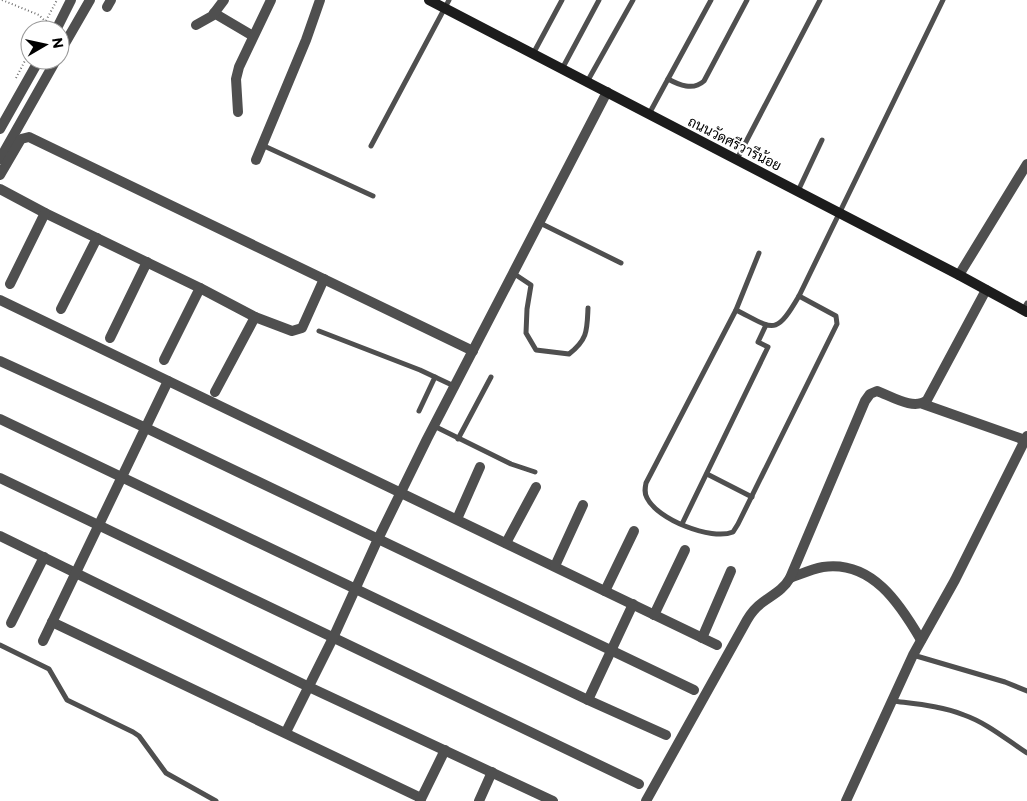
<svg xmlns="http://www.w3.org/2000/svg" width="1027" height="801" viewBox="0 0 1027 801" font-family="Commissioner,Sarabun,sans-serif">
	<rect width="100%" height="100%" fill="#fff"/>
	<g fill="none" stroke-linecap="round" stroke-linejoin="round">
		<g stroke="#717171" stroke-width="2" stroke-dasharray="1 2.5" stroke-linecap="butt">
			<polyline points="2,0 39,15 47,23"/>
			<polyline points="41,30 57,0"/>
			<polyline points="16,78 30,51"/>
		</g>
		<g stroke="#4f4f4f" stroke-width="5">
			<path d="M711,0l-43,79c11,6 25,12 36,2l43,-81"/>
			<polyline points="533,54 562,0"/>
			<polyline points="562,69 599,0"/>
			<polyline points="587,82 633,0"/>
			<polyline points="649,114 668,79"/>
			<polyline points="262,145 373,196"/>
			<polyline points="371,146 449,0"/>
			<polyline points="737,159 820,0"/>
			<polyline points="798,191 822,140"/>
			<polyline points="540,223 621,263"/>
			<path d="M759,253l-23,57 -90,173c-1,5 -2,10 1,15 10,21 64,43 86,34l5,-8 99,-200 -1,-8 -37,-20"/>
			<path d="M513,273l18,12 -4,24 -1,24 10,17 33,4c19,-15 18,-24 19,-46"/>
			<path d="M736,310c38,19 39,27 63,-14l144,-296"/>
			<polyline points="1023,310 1027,303"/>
			<polyline points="319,331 420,370 454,386"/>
			<polyline points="419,411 435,377"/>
			<polyline points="434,426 511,464 535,472"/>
			<polyline points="458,439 491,377"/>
			<polyline points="707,474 752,497"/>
			<polyline points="682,524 768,347 758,342 766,325"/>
			<polyline points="0,645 49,669 67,700 133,732 139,736 166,773 216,801"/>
			<polyline points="913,655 1005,682 1027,691"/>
			<path d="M893,701c23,3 49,5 71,14 23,8 43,25 63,38"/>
		</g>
		<g stroke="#4f4f4f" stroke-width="10">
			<polyline points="107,7 111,0"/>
			<polyline points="214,13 253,36"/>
			<polyline points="196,25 212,16 224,0"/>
			<polyline points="56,30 71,0"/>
			<polyline points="60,52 90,0"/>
			<polyline points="238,112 236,79 239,67 271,0"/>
			<polyline points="0,129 39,60"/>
			<polyline points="0,159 56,60"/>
			<polyline points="256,160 306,40 320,0"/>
			<polyline points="0,175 21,139 29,137 473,351"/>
			<polyline points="0,189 45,213 200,288 255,317 292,331 302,328 324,279"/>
			<polyline points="959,275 1027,164"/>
			<polyline points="10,284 45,213"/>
			<polyline points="0,300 717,645"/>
			<polyline points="61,309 97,238"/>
			<polyline points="110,338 147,262"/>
			<polyline points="164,360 200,288"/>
			<polyline points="0,361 146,428 694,690"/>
			<polyline points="215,392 255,317"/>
			<polyline points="923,404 1025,440"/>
			<polyline points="0,419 588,700 666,735"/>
			<polyline points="0,478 639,784"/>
			<polyline points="457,519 480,467"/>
			<polyline points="0,536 309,687 553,801"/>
			<polyline points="506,543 536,487"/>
			<polyline points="555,566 583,505"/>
			<path d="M790,578c11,-4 22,-9 33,-11 49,-7 77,37 98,73"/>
			<polyline points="605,591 634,531"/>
			<polyline points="654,615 685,550"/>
			<polyline points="52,622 421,798"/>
			<polyline points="11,623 44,557"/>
			<polyline points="702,638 731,571"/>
			<polyline points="43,641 168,381"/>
			<polyline points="588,700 633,604"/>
			<polyline points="286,732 333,638 378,539 427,439 607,92"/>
			<polyline points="420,801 445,750"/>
			<polyline points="479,801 492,772"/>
			<path d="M646,801l101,-181c4,-7 9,-13 16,-18 11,-8 20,-12 27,-24l75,-177 5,-7 7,-3c14,5 37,20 50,9l59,-110"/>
			<polyline points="846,801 913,655 955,580 1027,436"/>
		</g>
		<polyline stroke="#1c1c1c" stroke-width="10" points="429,0 959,275 1027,312"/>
	</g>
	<g text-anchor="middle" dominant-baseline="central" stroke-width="4.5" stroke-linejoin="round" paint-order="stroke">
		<g font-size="14" fill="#000" stroke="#fff">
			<text transform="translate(735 143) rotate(27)">ถนนวัดศรีวารีน้อย</text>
		</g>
	</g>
	<g transform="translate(45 45) rotate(81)"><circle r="24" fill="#ffffff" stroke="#999999"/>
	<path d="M0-4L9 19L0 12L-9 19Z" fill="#000000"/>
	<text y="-8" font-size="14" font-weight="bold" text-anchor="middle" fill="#000000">N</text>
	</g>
</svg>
